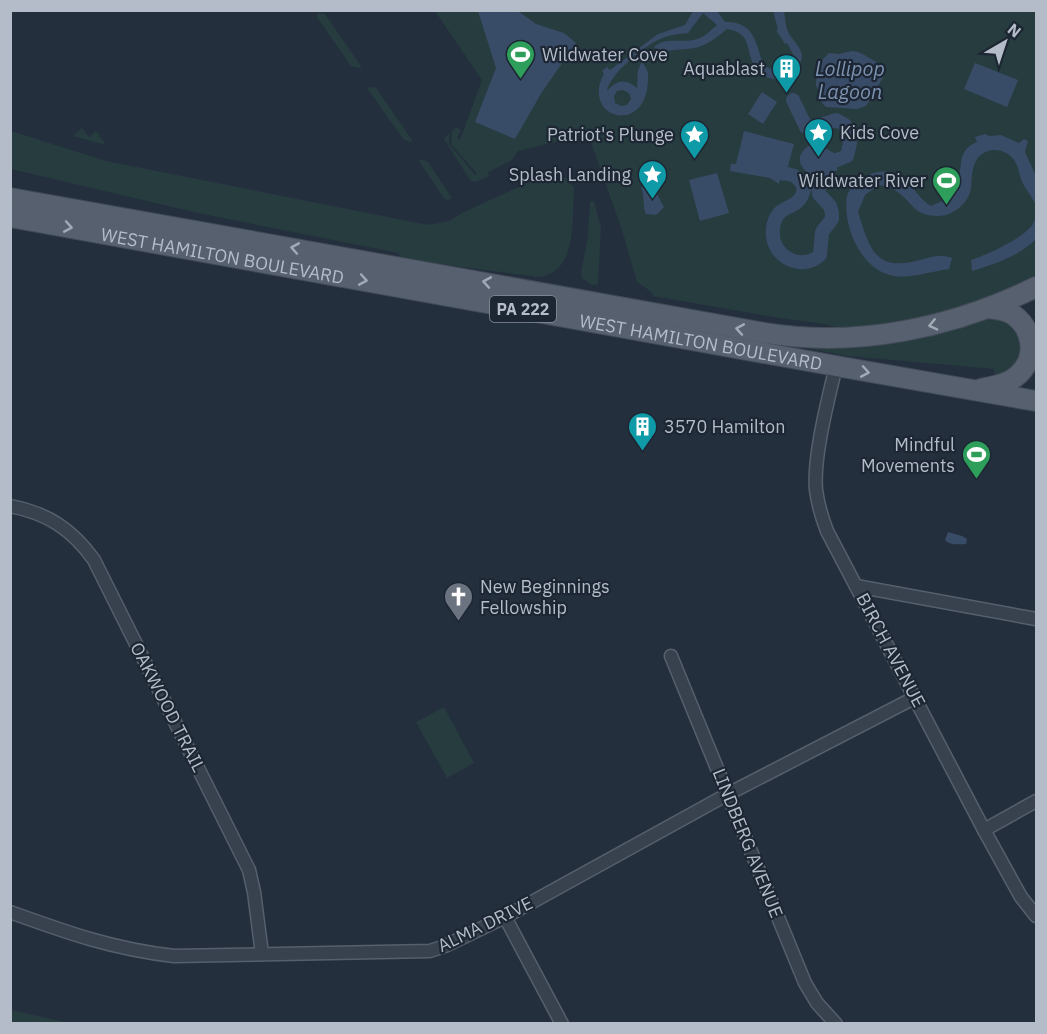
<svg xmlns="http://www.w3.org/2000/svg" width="1047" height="1034" viewBox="0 0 1047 1034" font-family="'IBM Plex Sans',sans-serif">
	<rect width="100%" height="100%" fill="#242f3e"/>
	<g fill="#263c3f">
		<polygon points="435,11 1036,11 1036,275 973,304 917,320 841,329 825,324 780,318 653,296 653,293 637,282 622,230 588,134 518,151 512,160 487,173 490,176 475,182 470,180 444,139 449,133 449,144 472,171 475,175 477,174 451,144 452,131 456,127 461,130 457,138 460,140 482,80"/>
		<polygon points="318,13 325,14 361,66 361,68 351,66 317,17"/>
		<polygon points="370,87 376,88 412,140 411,142 404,140 367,88"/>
		<polygon points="82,128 89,137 96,131 106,145 73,136"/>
		<path d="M11,131l95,30 322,64 21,-4 15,-9 77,-35 25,1 8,10c-2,29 4,85 -35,89l-137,-18 -4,-6 -200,-40 -187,-44z"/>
		<polygon points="421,159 428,162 452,198 447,200 444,198 419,161"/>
		<polygon points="594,201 601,228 598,284 592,285 582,278 581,272 588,237 590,202"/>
		<polygon points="982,315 1010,318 1025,341 1019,366 1004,374 995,375 994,369 848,356 779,343"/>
		<polygon points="444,707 474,763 447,778 416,722"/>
		<polygon points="10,1010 11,1010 69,1023 11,1023"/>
	</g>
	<g fill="#394c67" fill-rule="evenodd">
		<polygon points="478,11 518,11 536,24 564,33 576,43 542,92 515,139 475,122 496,68"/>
		<path d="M693,11h24l8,11c29,-1 31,21 38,42l8,5 9,2 10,-7 4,-8 -7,-13 -2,1 -9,-14 2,-1 -5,-18h11c1,6 1,12 3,18 4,13 23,22 11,37 -4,5 -8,10 -14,12 -12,4 -26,-2 -31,-14 -7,-16 -2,-31 -26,-35 -10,8 -20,17 -33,19 -12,2 -23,1 -34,5l-6,-6c12,-11 29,-3 43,-8 8,-2 14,-9 20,-14l-14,-12 -15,20c-9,1 -19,2 -28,6 -15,6 -51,36 -53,52 10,-11 18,-13 30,-3l1,-18 4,-9c2,4 5,8 6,12 3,67 -69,45 -44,1l-2,-3 5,-4 3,3 48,-36 27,-9zM623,90l6,3 2,6 -4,6 -6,1 -6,-3 -1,-7 3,-5z"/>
		<path d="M852,51c11,1 16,7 26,12l6,13 -18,30 -9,3 -31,-2 -4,-4 -6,-18 1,-20 12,-12 10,1z"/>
		<polygon points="975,63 1018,80 1007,107 964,89"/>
		<polygon points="762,92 777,102 763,124 748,114"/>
		<polygon points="744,131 794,144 784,181 780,180 779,184 770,178 730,171 731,164 736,164"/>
		<path d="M985,134l4,2 12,-1 18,8 5,-4 4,2 -3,11 11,24v29c-4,-8 -10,-15 -14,-23 -3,-7 -3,-15 -8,-22 -9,-13 -30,-14 -38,1 -5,9 -4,18 -5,27 -2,15 -18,28 -33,28 -25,0 -25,-14 -42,-25 -5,-4 -11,-5 -17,-6l-14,10 -7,17c12,38 17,60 62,48 10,-3 21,-6 32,-2l-3,11c-15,2 -42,10 -55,7 -33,-5 -52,-51 -47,-80 2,-8 12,-16 19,-20 8,-4 18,-6 27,-3 17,5 23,24 38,33l22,-10c1,-6 4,-10 5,-15 5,-16 -1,-31 19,-39l-2,-5z"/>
		<path d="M816,143l20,11 2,9 -1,7 -12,8h-11c-4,-3 -9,-7 -11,-10 -9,-12 3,-23 13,-25z"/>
		<polygon points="717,173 729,213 700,221 689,180"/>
		<path d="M647,183h4l13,24 -8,8 -10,-1c-4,-9 -1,-17 -5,-26z"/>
		<path d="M1036,210v29c-17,17 -41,25 -64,32l-1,-11c16,-5 53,-22 62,-36 2,-4 3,-10 3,-14z"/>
		<path d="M948,532l14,4 5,3 -1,5c-7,0 -15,2 -21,-4z"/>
	</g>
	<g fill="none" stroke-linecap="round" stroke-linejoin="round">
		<path stroke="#394c67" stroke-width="14" d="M774,172c15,2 25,1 30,17 -5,25 -28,11 -31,40 -3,28 29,43 47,26l2,-23 10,-13v-6l-2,-7 -11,-12 -1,-15 9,-15 20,-8 3,-13 -5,-18 -9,-5 -18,6 -12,1 -13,-27"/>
		<defs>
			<g id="street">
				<path d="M836,366c-8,34 -23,91 -20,124 2,15 6,28 11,41l157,299 37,67 15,19"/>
				<path d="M10,506c37,7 62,23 84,54l155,310 5,22 8,62"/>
				<polyline points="856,586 1036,619"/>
				<polyline points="671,656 805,983 817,1003 836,1024"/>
				<polyline points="984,830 1036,801"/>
				<path d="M10,912c58,21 103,37 164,44l256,-5 15,-5 60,-29 223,-123 188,-97"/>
				<polyline points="505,917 562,1024"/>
			</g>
			<g id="primary">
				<path d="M10,198l755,135c93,15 187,-5 271,-46"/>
				<path id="s1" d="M10,217l826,149 200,35"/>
				<path d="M981,389c13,-3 28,-5 38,-15 19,-18 13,-47 -7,-60 -7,-4 -15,-5 -23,-6"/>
			</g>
		</defs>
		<use href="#street" stroke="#565f6c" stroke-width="15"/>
		<use href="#primary" stroke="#414a57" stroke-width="22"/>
		<use href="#street" stroke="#38414e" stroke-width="12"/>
		<use href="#primary" stroke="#56606e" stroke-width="20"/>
	</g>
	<defs><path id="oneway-chevron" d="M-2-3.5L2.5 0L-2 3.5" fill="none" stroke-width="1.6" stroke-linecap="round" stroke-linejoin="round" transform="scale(1.5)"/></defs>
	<g stroke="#a1aab7">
		<use href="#oneway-chevron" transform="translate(68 227) rotate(10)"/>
		<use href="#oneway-chevron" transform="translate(295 248) rotate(-170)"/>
		<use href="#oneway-chevron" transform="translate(363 280) rotate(10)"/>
		<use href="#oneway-chevron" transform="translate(487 282) rotate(-170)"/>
		<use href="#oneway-chevron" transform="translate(933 325) rotate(167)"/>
		<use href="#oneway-chevron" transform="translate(740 329) rotate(-170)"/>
		<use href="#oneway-chevron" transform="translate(865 372) rotate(10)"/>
	</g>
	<defs>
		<symbol id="stadium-pin" viewBox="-11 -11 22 30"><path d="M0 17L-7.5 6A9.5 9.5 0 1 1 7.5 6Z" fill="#2e9e5b" stroke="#1d2633"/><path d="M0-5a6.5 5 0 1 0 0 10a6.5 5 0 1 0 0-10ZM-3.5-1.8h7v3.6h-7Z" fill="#fff"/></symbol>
		<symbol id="building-pin" viewBox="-11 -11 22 30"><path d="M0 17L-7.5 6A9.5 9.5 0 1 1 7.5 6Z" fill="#0f9aa8" stroke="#1d2633"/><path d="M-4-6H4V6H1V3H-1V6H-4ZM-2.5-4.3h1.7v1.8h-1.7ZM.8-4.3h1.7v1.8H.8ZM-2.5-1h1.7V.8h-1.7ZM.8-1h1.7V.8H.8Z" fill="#fff"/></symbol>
		<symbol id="sight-pin" viewBox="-11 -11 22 30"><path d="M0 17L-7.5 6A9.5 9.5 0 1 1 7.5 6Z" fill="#0f9aa8" stroke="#1d2633"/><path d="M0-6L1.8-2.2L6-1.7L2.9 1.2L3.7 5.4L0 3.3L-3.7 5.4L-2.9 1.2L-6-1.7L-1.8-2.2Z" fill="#fff"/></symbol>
		<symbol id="church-pin" viewBox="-11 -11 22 30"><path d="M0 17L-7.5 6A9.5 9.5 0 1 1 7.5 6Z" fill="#6b7280" stroke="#1d2633"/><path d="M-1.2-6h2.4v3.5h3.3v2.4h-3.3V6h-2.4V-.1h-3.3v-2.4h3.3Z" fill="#fff"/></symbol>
	</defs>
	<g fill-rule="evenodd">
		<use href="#stadium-pin" x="504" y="38" width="33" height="45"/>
		<use href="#building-pin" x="770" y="52" width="33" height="45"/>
		<use href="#sight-pin" x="802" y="116" width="33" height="45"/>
		<use href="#sight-pin" x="678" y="118" width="33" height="45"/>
		<use href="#sight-pin" x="636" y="158" width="33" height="45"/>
		<use href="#stadium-pin" x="930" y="164" width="33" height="45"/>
		<use href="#building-pin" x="626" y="410" width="33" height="45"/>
		<use href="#stadium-pin" x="960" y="438" width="33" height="45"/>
		<use href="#church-pin" x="442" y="580" width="33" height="45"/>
	</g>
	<g text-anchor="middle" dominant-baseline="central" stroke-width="4.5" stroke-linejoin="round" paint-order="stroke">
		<rect fill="#1d2633" stroke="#878f9c" stroke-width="1.5" x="490" y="296" width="66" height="26" rx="4.5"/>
		<g font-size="16" font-weight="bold" fill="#b4bcc9">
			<text x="523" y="309">PA 222</text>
		</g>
		<g font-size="18" fill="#b4bcc9" stroke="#1d2633" text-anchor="end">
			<text x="542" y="54" text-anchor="start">Wildwater Cove</text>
			<text x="765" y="68">Aquablast</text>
			<text x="840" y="132" text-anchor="start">Kids Cove</text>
			<text x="674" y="134">Patriot's Plunge</text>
			<text x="631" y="174">Splash Landing</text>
			<text x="926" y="180">Wildwater River</text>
			<text x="664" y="426" text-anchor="start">3570 Hamilton</text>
			<text x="955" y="444">Mindful<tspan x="955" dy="21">Movements</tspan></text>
			<text x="480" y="586" text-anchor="start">New Beginnings<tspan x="480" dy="21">Fellowship</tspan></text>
		</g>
		<g font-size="18" fill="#b4bcc9" stroke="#1d2633">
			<text stroke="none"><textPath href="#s1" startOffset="216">WEST HAMILTON BOULEVARD</textPath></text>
			<text stroke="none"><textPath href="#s1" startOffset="702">WEST HAMILTON BOULEVARD</textPath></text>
			<text transform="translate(891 650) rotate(62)">BIRCH AVENUE</text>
			<text transform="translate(168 707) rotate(63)">OAKWOOD TRAIL</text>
			<text transform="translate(748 843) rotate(68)">LINDBERG AVENUE</text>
			<text transform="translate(485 924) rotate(-26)">ALMA DRIVE</text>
		</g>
		<g font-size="20" font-style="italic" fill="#7c92b1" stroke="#1d2633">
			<text x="850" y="68">Lollipop<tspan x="850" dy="23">Lagoon</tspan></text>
		</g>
	</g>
	<rect width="1047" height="1034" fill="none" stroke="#b4bcc9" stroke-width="24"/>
	<g transform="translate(1005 42) rotate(39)" stroke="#1d2633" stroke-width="4.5" paint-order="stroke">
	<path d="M0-4.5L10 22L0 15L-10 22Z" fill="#b4bcc9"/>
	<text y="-9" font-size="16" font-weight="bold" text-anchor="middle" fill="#b4bcc9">N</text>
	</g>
</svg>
